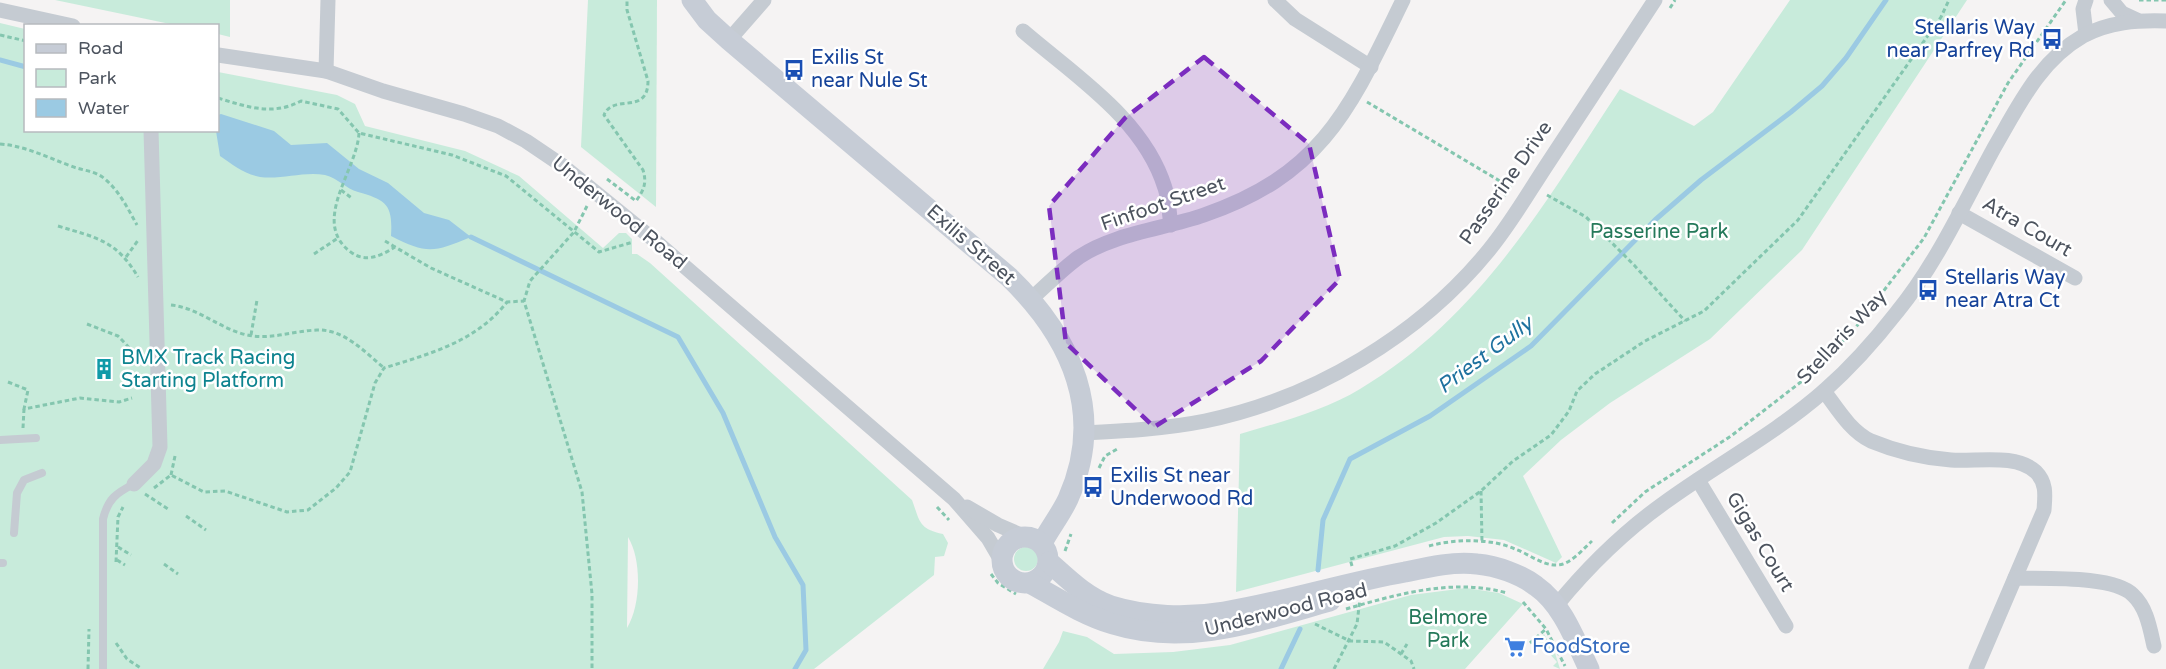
<svg xmlns="http://www.w3.org/2000/svg" width="2166" height="669" viewBox="0 0 2166 669" font-family="'Varela Round',sans-serif">
	<rect width="100%" height="100%" fill="#f5f3f3"/>
	<g fill="#c8ebdb" fill-rule="evenodd">
		<polygon points="55,0 230,0 230,37 218,34 218,26 175,25"/>
		<polygon points="588,0 657,0 656,207 581,147"/>
		<path d="M1790,0h177l-165,250 -92,89 -100,64 -49,37 -38,36 39,81 -6,6 -52,-23 -36,-4 -24,1 -208,55 4,-158c40,-12 84,-23 120,-45 120,-72 185,-186 260,-300l74,37 19,-14z"/>
		<path d="M0,23l25,6 1,101h192v-58l119,23 18,9 10,22 100,25 54,25 84,72 16,-15h7l6,6v15h5l13,9 262,237c8,22 7,29 31,34l5,9 -4,13 -9,1 -1,18 -120,94h-814zM628,537c14,23 13,68 -1,91z"/>
		<circle cx="1026" cy="559" r="12"/>
		<polygon points="1466,588 1499,593 1523,604 1465,669 1043,669 1059,642 1063,631 1087,637 1114,654 1173,652 1230,645 1411,595"/>
		<polygon points="1544,634 1555,653 1560,669 1553,666 1557,662 1538,641"/>
	</g>
	<path fill="#9bcae3" d="M221,114l53,17 17,14 36,-2 32,26 29,14 36,30 25,7 22,17c-37,15 -43,18 -80,-1 2,-32 -5,-36 -33,-44 -12,-3 -20,-14 -33,-17 -21,-4 -44,5 -65,2 -16,-3 -27,-12 -40,-21l-4,-25 2,-16z"/>
	<g fill="none" stroke-linecap="round" stroke-linejoin="round">
		<g stroke="#9bcae3" stroke-width="5">
			<polyline points="0,60 26,67"/>
			<polyline points="471,237 678,337 723,413 775,537 803,585 806,650 795,669"/>
			<polyline points="1318,570 1323,520 1350,459 1430,416 1531,346 1655,220 1701,180 1791,112 1822,86 1846,58 1886,0"/>
			<polyline points="1281,669 1300,629"/>
		</g>
		<g stroke="#84c6af" stroke-width="3" stroke-dasharray="4.5 3" stroke-linecap="butt">
			<polyline points="2139,0 2166,0"/>
			<polyline points="1670,8 1675,0"/>
			<polyline points="0,35 26,41"/>
			<path d="M218,98c29,9 55,18 83,3l37,8 21,24 93,22 54,21 93,76 34,-10"/>
			<polyline points="1367,102 1510,187 1505,194 1508,197"/>
			<path d="M359,133c-2,38 -50,90 -7,120 15,10 30,2 43,-6l36,21 76,34 17,-1"/>
			<path d="M0,144c26,2 46,13 71,22 12,5 23,4 34,13 15,13 23,30 32,46"/>
			<path d="M607,179l29,22c8,-11 11,-18 7,-31l-39,-55c9,-22 44,1 44,-34l-21,-71v-10"/>
			<polyline points="341,190 353,199"/>
			<polyline points="1547,195 1586,217 1634,265 1685,321"/>
			<polyline points="587,206 574,232 530,281 524,301 582,492 592,594 592,669"/>
			<path d="M58,226c39,12 58,14 80,51"/>
			<polyline points="385,241 395,247"/>
			<polyline points="314,254 338,238"/>
			<polyline points="126,257 139,239"/>
			<path d="M171,305c28,3 49,24 76,30 24,5 46,-4 70,-5 27,-1 48,22 67,38"/>
			<polyline points="87,324 118,336 140,359"/>
			<polyline points="251,335 257,300"/>
			<polyline points="8,382 28,390 24,409 80,398 119,402 132,398"/>
			<polyline points="23,428 24,409"/>
			<polyline points="1099,468 1105,456 1119,448"/>
			<polyline points="171,475 175,456"/>
			<path d="M154,488l17,-13 33,17 21,-1 62,21 21,-2 28,-22 14,-16 25,-89 9,-15c45,-14 92,-26 123,-66"/>
			<polyline points="1481,491 1482,542"/>
			<polyline points="145,494 168,509"/>
			<polyline points="937,507 949,520"/>
			<polyline points="186,516 206,530"/>
			<polyline points="1612,523 1645,492 1731,436 1806,378 1853,331 1924,238 2008,83 2066,0"/>
			<path d="M1429,546c25,-7 62,-8 86,3 14,5 28,17 43,16 13,-1 24,-15 34,-24"/>
			<polyline points="118,547 131,555"/>
			<polyline points="1065,551 1071,534"/>
			<polyline points="117,560 125,565"/>
			<polyline points="116,562 118,517 123,507"/>
			<polyline points="164,564 178,574"/>
			<polyline points="1352,566 1350,559 1395,546 1436,523 1481,491 1513,461 1551,435 1569,411 1577,391 1595,374 1645,341 1704,311 1798,220 1941,17 1949,0"/>
			<polyline points="991,574 998,583 1016,594"/>
			<polyline points="1523,602 1546,629 1565,666"/>
			<path d="M1346,609c52,-15 107,-31 161,-16"/>
			<polyline points="1315,624 1350,641 1384,642 1411,661 1414,669"/>
			<polyline points="116,643 127,659 142,669"/>
			<polyline points="1530,643 1546,629"/>
			<polyline points="1401,654 1407,644"/>
			<polyline points="88,669 89,629"/>
			<polyline points="1334,669 1357,624 1360,598"/>
		</g>
		<g stroke="#c5cbd2" stroke-width="8">
			<polyline points="0,440 36,438"/>
			<polyline points="14,533 17,493 24,480 42,473"/>
			<polyline points="0,563 3,563"/>
			<path d="M103,669v-150c5,-20 13,-26 31,-35"/>
		</g>
		<g stroke="#c5cbd2" stroke-width="15">
			<polyline points="1275,0 1295,19 1371,67"/>
			<polyline points="2086,0 2083,9 2086,34"/>
			<polyline points="2111,0 2122,13 2137,20"/>
			<polyline points="0,10 73,26"/>
			<path d="M1023,31c52,45 121,88 142,157 4,12 4,25 6,37"/>
			<polyline points="729,40 764,0"/>
			<polyline points="218,55 326,71 383,91 464,114 498,126 526,141 563,166 654,240 954,499 988,538 1002,562"/>
			<polyline points="326,71 328,0"/>
			<polyline points="1959,213 2075,278"/>
			<path d="M1031,299c16,-14 31,-30 48,-42 36,-24 85,-28 125,-42 120,-41 147,-109 199,-215"/>
			<path d="M1824,391c13,17 26,40 47,50 24,10 54,17 80,19 25,2 65,-7 85,12 11,11 9,24 8,38l-68,159"/>
			<path d="M1083,433c41,-2 82,-4 122,-12 108,-22 215,-86 284,-171 23,-28 41,-60 61,-90 35,-54 70,-107 105,-160"/>
			<polyline points="1698,480 1786,626"/>
			<polyline points="134,484 154,464 160,447 151,130"/>
			<polyline points="967,507 998,525 1023,536"/>
			<path d="M2015,578c28,1 99,-3 118,17 14,13 17,34 21,51"/>
			<path d="M1556,606c31,-38 69,-75 108,-103 52,-38 111,-69 160,-112 26,-23 52,-52 73,-79 40,-49 67,-109 97,-164 24,-41 45,-87 89,-112 26,-14 54,-16 83,-15"/>
		</g>
		<g stroke="#c6ccd6" stroke-width="21">
			<path d="M692,0l15,20 22,20 280,237c63,61 97,137 59,222 -7,15 -18,29 -26,44"/>
			<circle cx="1025" cy="560" r="23"/>
			<path d="M1049,562c19,17 38,36 62,44 35,11 77,12 113,6 61,-10 120,-29 181,-40 23,-5 49,-11 72,-8 20,2 43,10 59,22 27,19 39,54 53,83"/>
			<path d="M1030,583c27,15 53,32 83,41 74,23 145,-3 217,-23"/>
		</g>
	</g>
	<path fill="#7b2cbf" fill-opacity="0.2" stroke="#7b2cbf" stroke-width="4.5" stroke-dasharray="12 8" stroke-linejoin="round" d="M1204,57l105,87 31,135 -79,82 -107,66 -88,-84 -17,-137 76,-88z"/>
	<defs>
		<symbol id="bus-bare" viewBox="-9 -9 18 18"><path d="M-5-6H5V4H4V6H2V4H-2V6H-4V4H-5ZM-3.5-4V0h7V-4ZM-3.5 1.2v1.5H-2V1.2ZM2 1.2v1.5H3.5V1.2Z" fill="#1a4fb4" stroke="#fff" stroke-width="2.5" paint-order="stroke"/></symbol>
		<symbol id="building-bare" viewBox="-9 -9 18 18"><path d="M-4-6H4V6H1V3H-1V6H-4ZM-2.5-4.3h1.7v1.8h-1.7ZM.8-4.3h1.7v1.8H.8ZM-2.5-1h1.7V.8h-1.7ZM.8-1h1.7V.8H.8Z" fill="#0f9aa8" stroke="#fff" stroke-width="2.5" paint-order="stroke"/></symbol>
		<symbol id="supermarket-bare" viewBox="-9 -9 18 18"><path d="M-6-5.5h2.5l.6 2H6L4.5 2H-2.5L-4.4-4H-6ZM-1.5 3.2a1.3 1.3 0 1 0 .1 0ZM3 3.2a1.3 1.3 0 1 0 .1 0Z" fill="#3f7fe0" stroke="#fff" stroke-width="2.5" paint-order="stroke"/></symbol>
	</defs>
	<g fill-rule="evenodd">
		<use href="#bus-bare" x="2037" y="24" width="30" height="30"/>
		<use href="#bus-bare" x="779" y="55" width="30" height="30"/>
		<use href="#bus-bare" x="1913" y="275" width="30" height="30"/>
		<use href="#building-bare" x="89" y="354" width="30" height="30"/>
		<use href="#bus-bare" x="1078" y="472" width="30" height="30"/>
		<use href="#supermarket-bare" x="1500" y="632" width="30" height="30"/>
	</g>
	<g text-anchor="middle" dominant-baseline="central" stroke-width="5" stroke-linejoin="round" paint-order="stroke">
		<g font-size="20" fill="#164399" stroke="#fff" text-anchor="start">
			<text x="2035" y="28" text-anchor="end">Stellaris Way<tspan x="2035" dy="23">near Parfrey Rd</tspan></text>
			<text x="811" y="58">Exilis St<tspan x="811" dy="23">near Nule St</tspan></text>
			<text x="1945" y="278">Stellaris Way<tspan x="1945" dy="23">near Atra Ct</tspan></text>
			<text x="1110" y="476">Exilis St near<tspan x="1110" dy="23">Underwood Rd</tspan></text>
		</g>
		<g font-size="20" fill="#4c535e" stroke="#fff">
			<text transform="translate(1506 183) rotate(-55)">Passerine Drive</text>
			<text transform="translate(1163 204) rotate(-19)">Finfoot Street</text>
			<text transform="translate(619 213) rotate(39)">Underwood Road</text>
			<text transform="translate(2027 227) rotate(30)">Atra Court</text>
			<text transform="translate(971 245) rotate(41)">Exilis Street</text>
			<text transform="translate(1842 337) rotate(-47)">Stellaris Way</text>
			<text transform="translate(1760 542) rotate(59)">Gigas Court</text>
			<text transform="translate(1286 610) rotate(-14)">Underwood Road</text>
		</g>
		<g font-size="20" fill="#24795a" stroke="#fff">
			<text x="1659" y="232">Passerine Park</text>
			<text x="1448" y="618">Belmore<tspan x="1448" dy="23">Park</tspan></text>
		</g>
		<g font-size="20" fill="#0d838f" stroke="#fff" text-anchor="start">
			<text x="121" y="358">BMX Track Racing<tspan x="121" dy="23">Starting Platform</tspan></text>
		</g>
		<g font-size="20" fill="#366cbe" stroke="#fff" text-anchor="start">
			<text x="1532" y="647">FoodStore</text>
		</g>
		<g font-size="21" font-style="italic" fill="#1f729f" stroke="#fff">
			<text transform="translate(1485 355) rotate(-37)">Priest Gully</text>
		</g>
	</g>
	<rect x="24" y="24" width="195" height="108" fill="#ffffff" stroke="#b7babf" stroke-width="1.5"/>
	<rect x="36" y="44" width="30" height="9" fill="#c6ccd6" stroke="#b7babf" stroke-width="1.5"/>
	<text x="78" y="54" font-size="18" fill="#4c535e">Road</text>
	<rect x="36" y="69" width="30" height="18" fill="#c8ebdb" stroke="#b7babf" stroke-width="1.5"/>
	<text x="78" y="84" font-size="18" fill="#4c535e">Park</text>
	<rect x="36" y="99" width="30" height="18" fill="#9bcae3" stroke="#b7babf" stroke-width="1.5"/>
	<text x="78" y="114" font-size="18" fill="#4c535e">Water</text>
</svg>
